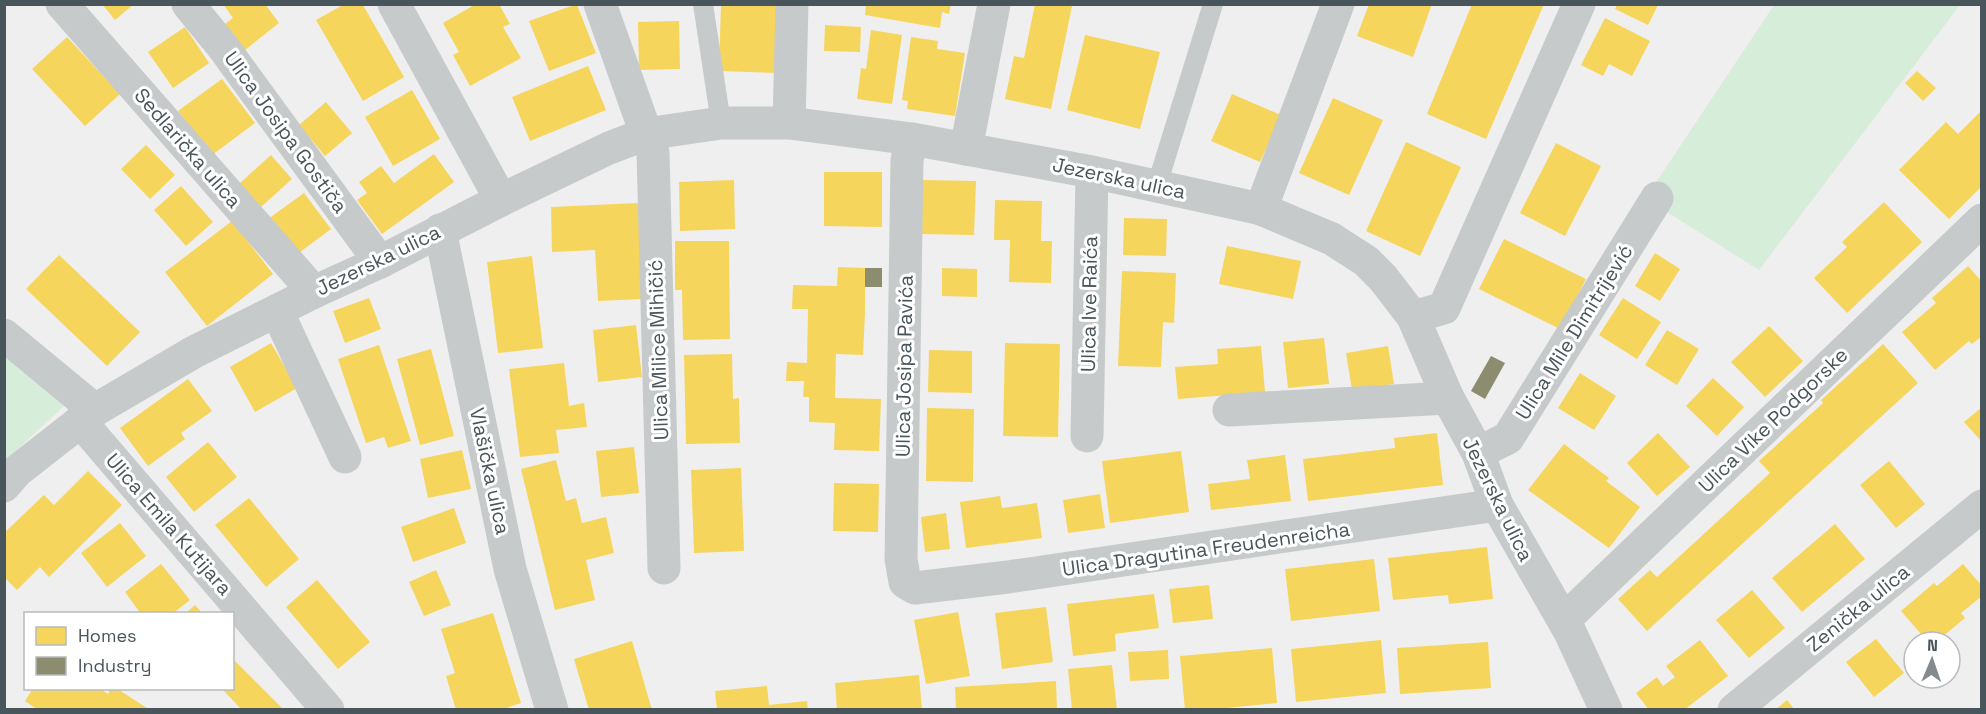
<svg xmlns="http://www.w3.org/2000/svg" width="1986" height="714" viewBox="0 0 1986 714" font-family="'Space Grotesk',sans-serif">
	<rect width="100%" height="100%" fill="#f0efef"/>
	<g fill="#d6edda">
		<polygon points="1774,5 1960,5 1759,270 1662,209 1653,187"/>
		<polygon points="5,346 64,406 5,461"/>
	</g>
	<g fill="#f6d55c">
		<polygon points="102,4 134,4 115,20"/>
		<polygon points="223,4 265,4 279,23 245,50 225,24 233,18"/>
		<polygon points="476,4 499,4 510,24 503,27 521,58 470,86 453,55 459,52 443,23"/>
		<polygon points="721,4 777,4 775,73 719,71"/>
		<polygon points="866,4 951,4 949,14 942,12 940,28 865,15"/>
		<polygon points="1035,4 1072,6 1051,109 1005,99 1014,56 1024,58"/>
		<polygon points="1369,4 1432,4 1413,57 1357,36"/>
		<polygon points="1472,4 1544,4 1486,139 1427,114"/>
		<polygon points="343,5 363,5 404,77 363,101 316,20"/>
		<polygon points="574,5 577,5 596,53 549,71 529,21"/>
		<polygon points="1617,5 1658,5 1648,25 1615,9"/>
		<polygon points="1605,18 1650,41 1632,76 1609,64 1603,76 1581,65"/>
		<polygon points="679,21 680,69 639,70 638,22"/>
		<polygon points="825,25 861,27 860,52 824,51"/>
		<polygon points="185,27 209,63 173,88 148,52"/>
		<polygon points="871,30 902,35 892,104 857,99 861,68 866,69"/>
		<polygon points="1085,35 1160,52 1140,129 1067,110"/>
		<polygon points="67,37 120,94 85,126 32,69"/>
		<polygon points="911,37 938,41 937,49 965,53 955,116 907,109 908,101 902,100"/>
		<polygon points="588,66 606,110 530,141 512,97"/>
		<polygon points="1917,71 1936,88 1923,101 1905,83"/>
		<polygon points="222,79 255,123 212,155 178,111"/>
		<polygon points="412,90 440,139 393,166 365,117"/>
		<polygon points="1232,94 1281,115 1260,162 1211,141"/>
		<polygon points="1333,98 1383,120 1349,195 1299,173"/>
		<polygon points="326,102 352,133 325,156 299,125"/>
		<polygon points="1982,110 1982,186 1949,219 1899,170 1946,122 1958,134"/>
		<polygon points="1406,142 1461,167 1420,256 1366,231"/>
		<polygon points="1556,143 1601,166 1565,236 1520,213"/>
		<polygon points="146,145 175,175 150,199 121,169"/>
		<polygon points="434,154 454,182 382,234 357,200 367,193 359,182 381,166 394,183"/>
		<polygon points="271,155 292,179 261,207 240,183"/>
		<polygon points="824,172 882,172 882,227 824,226"/>
		<polygon points="734,180 735,229 680,231 679,182"/>
		<polygon points="923,180 976,181 974,235 921,234"/>
		<polygon points="181,186 213,222 186,246 154,210"/>
		<polygon points="304,193 331,229 296,255 268,219"/>
		<polygon points="995,200 1042,201 1041,241 1052,241 1051,283 1009,282 1010,240 994,240"/>
		<polygon points="1884,202 1922,242 1847,313 1814,278 1847,247 1842,242"/>
		<polygon points="638,203 643,299 598,301 595,250 552,252 551,207"/>
		<polygon points="1124,218 1167,219 1166,256 1123,255"/>
		<polygon points="232,221 273,274 207,326 165,272"/>
		<polygon points="1504,239 1586,279 1560,329 1479,289"/>
		<polygon points="675,241 729,241 730,339 683,340 682,290 675,290"/>
		<polygon points="1227,246 1301,261 1293,299 1219,284"/>
		<polygon points="1655,253 1680,269 1660,301 1635,286"/>
		<polygon points="59,255 140,332 107,366 26,289"/>
		<polygon points="532,256 543,348 498,353 487,262"/>
		<polygon points="1968,266 1982,282 1982,336 1972,344 1969,341 1935,370 1902,332 1936,303 1932,298"/>
		<polygon points="838,267 865,268 865,313 863,355 836,354 835,398 881,399 879,451 834,450 835,423 809,422 809,397 803,397 804,381 786,381 787,362 807,363 808,309 792,309 793,285 837,286"/>
		<polygon points="942,268 977,269 977,297 942,296"/>
		<polygon points="1122,271 1176,273 1174,323 1163,322 1161,367 1118,366"/>
		<polygon points="369,298 381,329 345,343 333,311"/>
		<polygon points="1623,298 1661,322 1637,359 1599,335"/>
		<polygon points="636,325 642,377 598,382 593,330"/>
		<polygon points="1769,326 1803,361 1765,397 1731,362"/>
		<polygon points="1667,330 1699,349 1677,385 1645,365"/>
		<polygon points="1324,338 1329,384 1288,388 1283,342"/>
		<polygon points="271,343 297,388 255,412 230,367"/>
		<polygon points="1005,343 1060,344 1058,437 1003,436"/>
		<polygon points="1883,344 1918,383 1647,631 1618,599 1650,570 1657,577 1770,473 1759,461 1823,403 1821,400"/>
		<polygon points="379,345 411,441 388,448 384,437 366,443 338,359"/>
		<polygon points="1261,346 1265,392 1178,399 1175,367 1218,364 1217,349"/>
		<polygon points="1388,346 1394,384 1352,390 1346,353"/>
		<polygon points="431,349 454,436 420,445 397,359"/>
		<polygon points="929,350 972,351 972,393 928,392"/>
		<polygon points="732,354 733,399 739,398 740,443 686,444 684,355"/>
		<polygon points="564,363 569,406 584,403 587,427 556,430 559,453 520,457 509,369"/>
		<polygon points="1580,373 1616,396 1594,430 1558,408"/>
		<polygon points="1713,378 1744,407 1717,436 1686,406"/>
		<polygon points="188,379 212,411 181,433 185,439 148,466 120,428"/>
		<polygon points="1982,407 1982,442 1964,422"/>
		<polygon points="927,408 974,409 973,482 926,481"/>
		<polygon points="1437,433 1443,485 1308,501 1303,459 1395,448 1394,438"/>
		<polygon points="1658,433 1690,467 1657,496 1627,463"/>
		<polygon points="208,442 237,477 194,512 166,477"/>
		<polygon points="1564,444 1609,478 1606,481 1640,507 1609,548 1528,490"/>
		<polygon points="634,447 639,493 601,497 596,451"/>
		<polygon points="462,450 471,489 428,498 420,459"/>
		<polygon points="1181,451 1189,512 1110,523 1102,461"/>
		<polygon points="1285,455 1291,501 1211,510 1208,484 1250,479 1247,460"/>
		<polygon points="556,460 566,501 576,498 582,523 606,517 614,553 586,560 595,600 555,610 521,469"/>
		<polygon points="1889,461 1925,504 1896,528 1860,485"/>
		<polygon points="741,468 744,551 694,553 691,470"/>
		<polygon points="88,471 122,505 49,577 40,567 17,590 4,577 4,533 44,495 54,505"/>
		<polygon points="834,483 879,484 878,532 833,531"/>
		<polygon points="1100,494 1105,528 1068,533 1063,500"/>
		<polygon points="1000,496 1002,508 1037,503 1042,538 966,548 960,502"/>
		<polygon points="249,498 299,559 266,587 215,525"/>
		<polygon points="454,508 466,543 413,562 401,527"/>
		<polygon points="946,513 950,549 925,552 921,517"/>
		<polygon points="120,523 146,556 107,587 81,553"/>
		<polygon points="1835,524 1865,559 1802,612 1772,578"/>
		<polygon points="1487,547 1493,599 1449,604 1448,595 1393,600 1388,558"/>
		<polygon points="1374,559 1380,611 1291,621 1285,569"/>
		<polygon points="161,564 190,600 172,614 141,614 125,592"/>
		<polygon points="1963,564 1982,586 1982,596 1961,613 1965,618 1936,642 1928,642 1901,611 1934,583 1937,586"/>
		<polygon points="436,570 451,605 424,616 409,582"/>
		<polygon points="317,580 370,642 338,669 286,607"/>
		<polygon points="1209,585 1213,619 1173,623 1169,589"/>
		<polygon points="1752,590 1785,628 1749,658 1716,620"/>
		<polygon points="1154,594 1159,628 1115,634 1116,651 1073,656 1067,604"/>
		<polygon points="195,605 203,614 185,614"/>
		<polygon points="1046,607 1053,662 1002,669 995,613"/>
		<polygon points="958,612 970,676 926,684 914,620"/>
		<polygon points="493,613 521,703 501,710 456,710 446,676 455,673 441,629"/>
		<polygon points="1876,639 1904,673 1874,697 1846,662"/>
		<polygon points="1381,640 1386,693 1296,702 1291,649"/>
		<polygon points="1700,640 1728,676 1684,710 1649,710 1636,693 1657,677 1663,686 1675,677 1666,666"/>
		<polygon points="632,641 652,710 589,710 574,659"/>
		<polygon points="1488,642 1491,688 1400,694 1397,648"/>
		<polygon points="1272,648 1277,703 1206,710 1185,710 1180,656"/>
		<polygon points="1168,650 1169,679 1130,681 1128,652"/>
		<polygon points="232,658 284,710 242,710 221,688 232,688"/>
		<polygon points="1112,665 1117,710 1072,710 1068,669"/>
		<polygon points="919,675 922,710 837,710 835,683"/>
		<polygon points="1056,681 1057,710 956,710 955,687"/>
		<polygon points="767,686 769,705 807,701 808,710 717,710 715,691"/>
		<polygon points="33,688 99,688 108,694 111,688 116,688 150,710 38,710 25,701"/>
		<polygon points="1787,700 1795,710 1775,710"/>
	</g>
	<g fill="#8c8c6e">
		<rect x="865" y="268" width="17" height="19"/>
		<polygon points="1491,356 1505,363 1485,399 1471,391"/>
	</g>
	<g fill="none" stroke-linecap="round" stroke-linejoin="round">
		<g stroke="#c7cacb" stroke-width="20">
			<polyline points="703,4 721,123"/>
			<polyline points="1157,185 1213,4"/>
		</g>
		<g stroke="#c7cacb" stroke-width="33">
			<polyline points="62,4 314,292"/>
			<polyline points="188,4 223,47 380,262"/>
			<polyline points="394,4 501,200"/>
			<polyline points="600,4 653,153 664,568"/>
			<polyline points="789,123 792,4"/>
			<polyline points="912,139 907,160 901,559 905,582 915,588 1008,577 1497,505"/>
			<polyline points="966,149 994,4"/>
			<polyline points="1261,209 1338,4"/>
			<polyline points="440,230 510,569 552,710"/>
			<polyline points="277,311 345,457"/>
			<polyline points="1413,317 1444,308 1579,4"/>
			<polyline points="4,335 95,410"/>
			<polyline points="1229,410 1448,398"/>
			<polyline points="80,421 328,710"/>
			<polyline points="1087,436 1092,172"/>
			<polyline points="1478,453 1508,438 1657,198"/>
			<polyline points="4,486 17,471 95,410 194,352 314,292 380,262 501,200 609,148 646,134 721,123 789,123 912,139 1092,172 1261,209 1332,239 1366,261 1383,278 1413,317 1448,398 1478,453 1497,505 1570,632 1606,710"/>
			<polyline points="1564,620 1982,220"/>
			<polyline points="1734,710 1982,506"/>
		</g>
	</g>
	<g text-anchor="middle" dominant-baseline="central" stroke-width="6" stroke-linejoin="round" paint-order="stroke">
		<g font-size="20" fill="#48555a" stroke="#fff">
			<text transform="translate(286 132) rotate(54)">Ulica Josipa Gostiča</text>
			<text transform="translate(188 148) rotate(49)">Sedlarička ulica</text>
			<text transform="translate(1119 178) rotate(12)">Jezerska ulica</text>
			<text transform="translate(378 260) rotate(-26)">Jezerska ulica</text>
			<text transform="translate(1089 304) rotate(-89)">Ulica Ive Raića</text>
			<text transform="translate(1574 332) rotate(-58)">Ulica Mile Dimitrijević</text>
			<text transform="translate(658 350) rotate(-92)">Ulica Milice Mihičić</text>
			<text transform="translate(904 366) rotate(-89)">Ulica Josipa Pavića</text>
			<text transform="translate(1773 420) rotate(-44)">Ulica Vike Podgorske</text>
			<text transform="translate(490 471) rotate(78)">Vlašička ulica</text>
			<text transform="translate(1498 499) rotate(64)">Jezerska ulica</text>
			<text transform="translate(169 524) rotate(49)">Ulica Emila Kutijara</text>
			<text transform="translate(1206 549) rotate(-8)">Ulica Dragutina Freudenreicha</text>
			<text transform="translate(1858 608) rotate(-39)">Zenička ulica</text>
		</g>
	</g>
	<rect width="1986" height="714" fill="none" stroke="#48555a" stroke-width="12"/>
	<rect x="24" y="612" width="210" height="78" fill="#ffffff" stroke="#b6bbbd" stroke-width="1.5"/>
	<rect x="36" y="627" width="30" height="18" fill="#f6d55c" stroke="#b6bbbd" stroke-width="1.5"/>
	<text x="78" y="642" font-size="18" fill="#48555a">Homes</text>
	<rect x="36" y="657" width="30" height="18" fill="#8c8c6e" stroke="#b6bbbd" stroke-width="1.5"/>
	<text x="78" y="672" font-size="18" fill="#48555a">Industry</text>
	<g transform="translate(1932 660) rotate(2)"><circle r="28" fill="#ffffff" stroke="#b6bbbd" stroke-width="1.5"/>
	<path d="M0-4.5L10 22L0 15L-10 22Z" fill="#838b8e"/>
	<text y="-9" font-size="16" font-weight="bold" text-anchor="middle" fill="#48555a">N</text>
	</g>
</svg>
